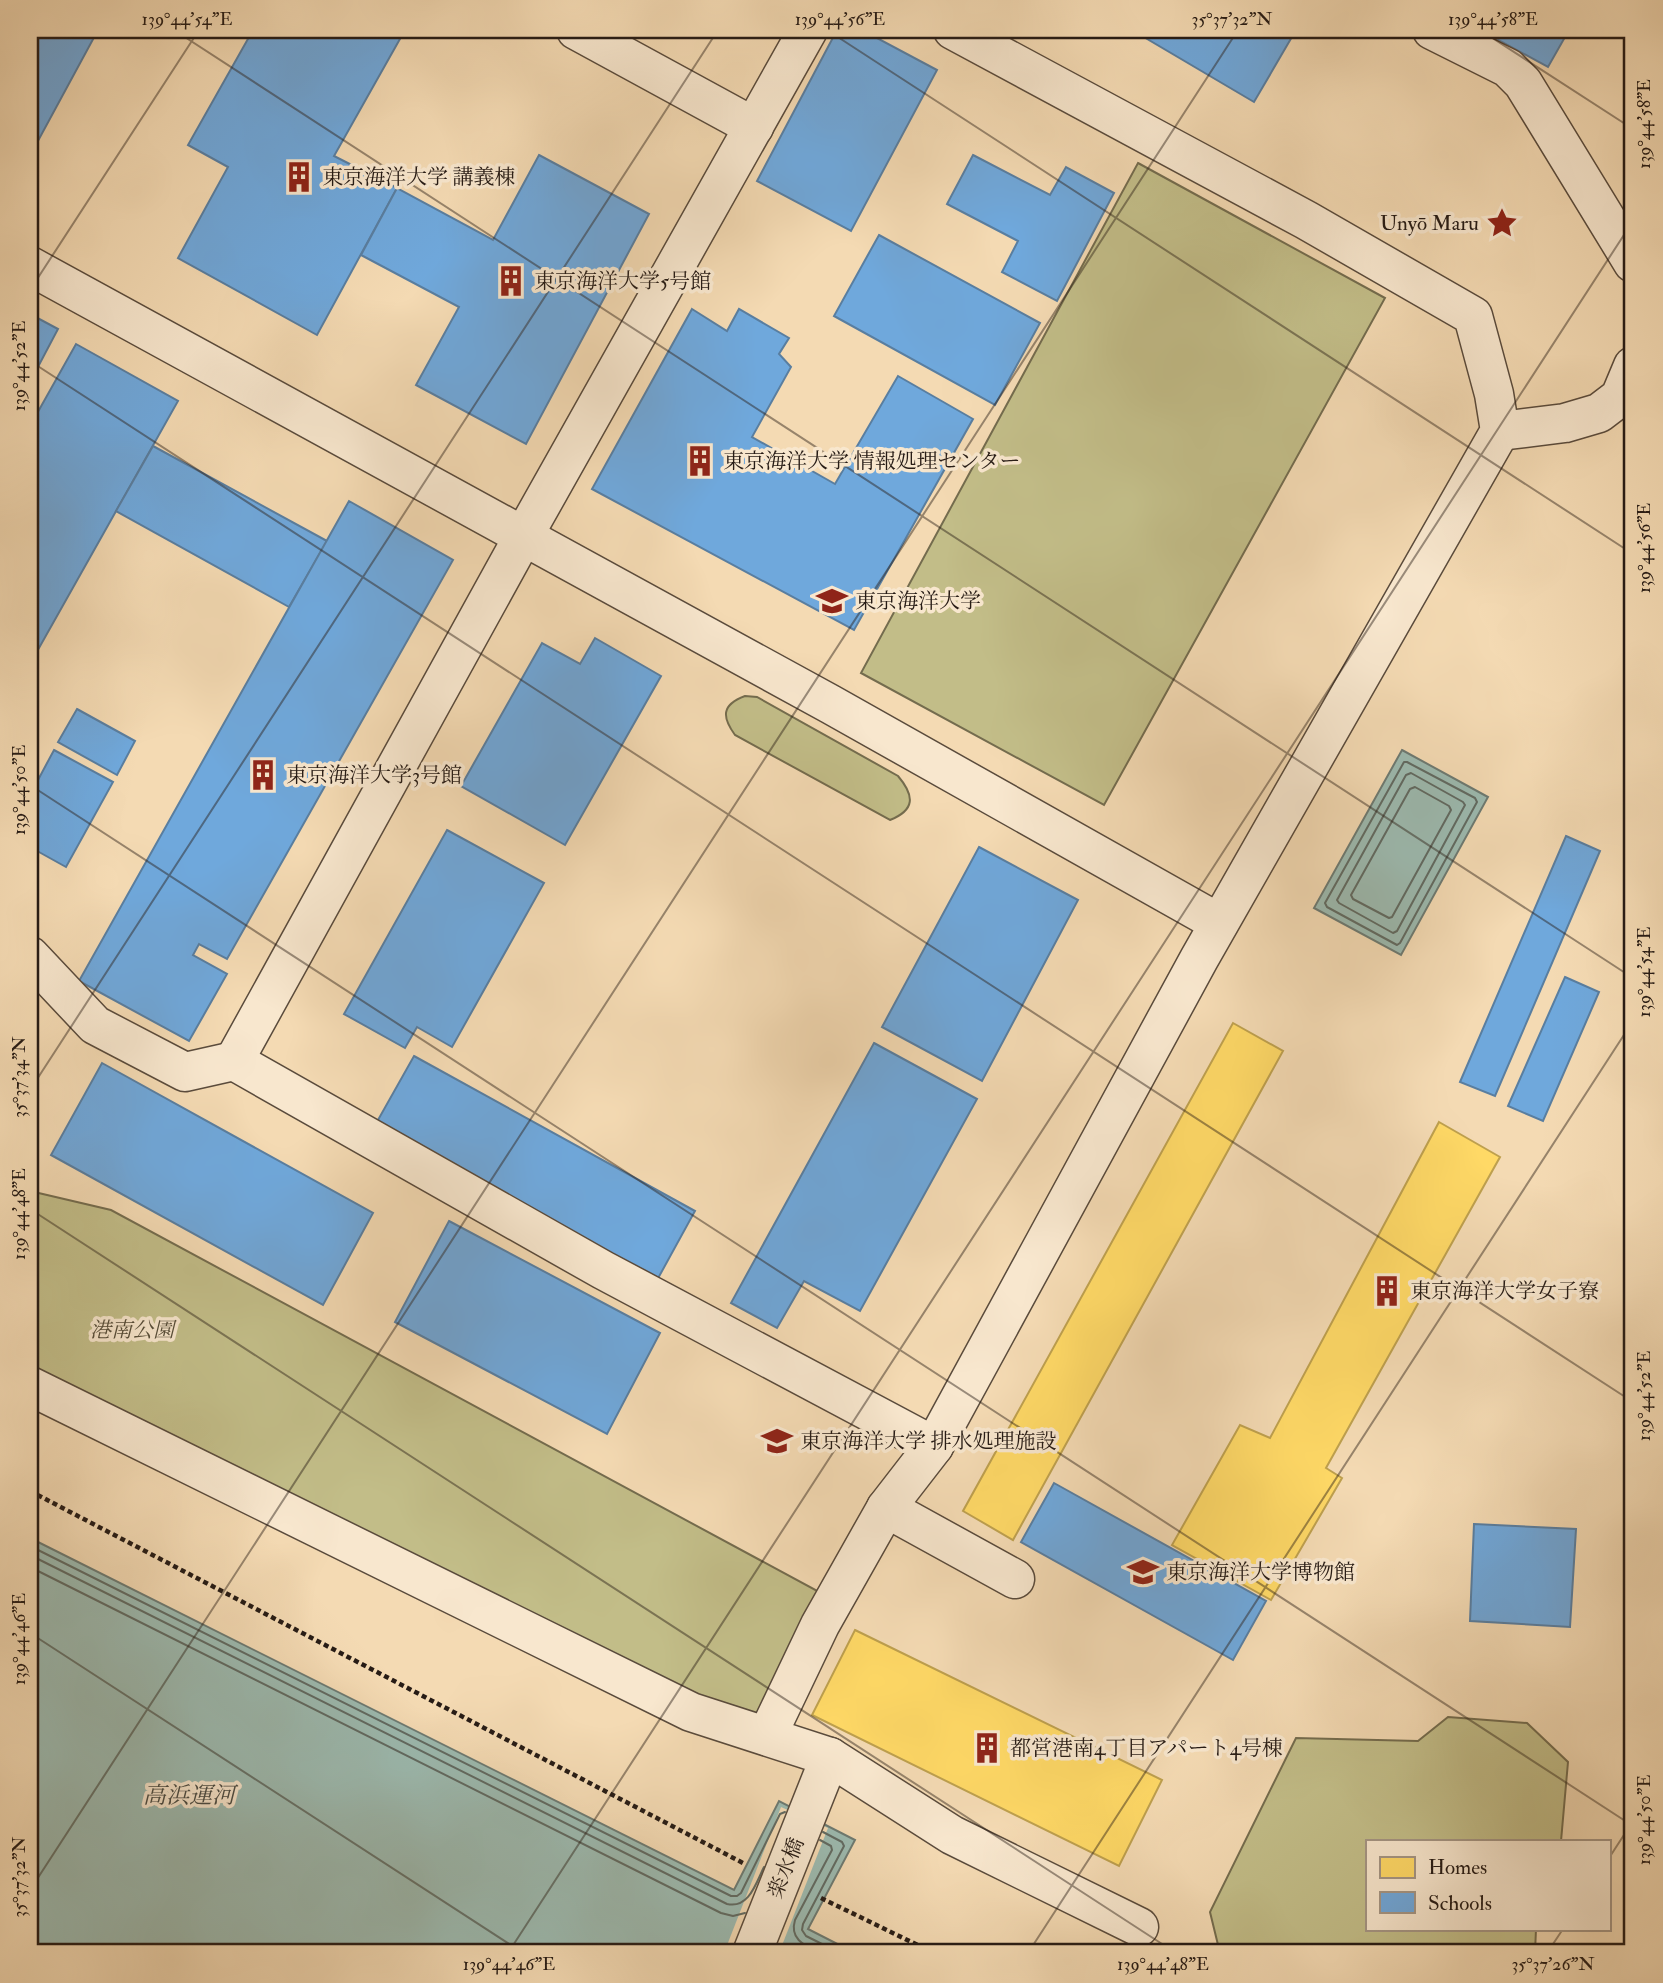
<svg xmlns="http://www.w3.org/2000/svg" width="1663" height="1983" viewBox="0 0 1663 1983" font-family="'IM FELL Double Pica','Noto Serif JP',serif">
	<rect width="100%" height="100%" fill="#f4dab3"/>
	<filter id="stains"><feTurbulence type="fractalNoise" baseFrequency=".00286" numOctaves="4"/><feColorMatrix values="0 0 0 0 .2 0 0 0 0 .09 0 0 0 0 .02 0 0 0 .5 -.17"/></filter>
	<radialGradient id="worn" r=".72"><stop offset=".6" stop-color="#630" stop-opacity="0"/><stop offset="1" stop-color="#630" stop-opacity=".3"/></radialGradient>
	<g fill="#c2bd88" stroke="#746c4e" stroke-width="2">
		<polygon points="1138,163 1385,298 1104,805 861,673"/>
		<path d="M745,696l12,1 141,79c17,20 17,34 -8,44l-155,-85c-13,-18 -14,-30 10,-39z"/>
		<polygon points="30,1191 111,1210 834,1600 767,1736 30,1386"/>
		<polygon points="1448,1717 1527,1723 1568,1762 1561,1841 1367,1841 1367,1929 1536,1929 1535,1953 1220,1953 1210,1912 1296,1738 1418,1741"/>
	</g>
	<g fill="#9cbab0" stroke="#6d7a72" stroke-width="2">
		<polygon points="1402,750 1488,797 1401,955 1314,908"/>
		<polygon points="30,1538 734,1890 779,1801 855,1840 808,1929 855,1953 30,1953"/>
	</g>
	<polygon fill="#f4dab3" points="781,1807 828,1828 779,1953 724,1953"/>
	<g fill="#ffd966" stroke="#bea04e" stroke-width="2">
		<polygon points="1233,1023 1283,1051 1013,1540 963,1511"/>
		<polygon points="1439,1122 1500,1157 1326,1468 1342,1478 1271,1600 1172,1545 1240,1425 1270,1438"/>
		<polygon points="855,1630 1162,1780 1119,1866 812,1715"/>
	</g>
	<g fill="#6fa8dc" stroke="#597ea0" stroke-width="2">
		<polygon points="30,30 98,30 32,152 30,151"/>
		<polygon points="253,30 405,30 334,156 397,188 317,335 178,258 228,167 188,145"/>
		<polygon points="837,30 862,30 937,70 851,231 757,181"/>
		<polygon points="1132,30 1296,30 1254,102"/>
		<polygon points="1480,30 1569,30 1548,67"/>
		<polygon points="539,155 649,214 526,444 416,385 459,307 361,255 397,188 493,240"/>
		<polygon points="973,155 1050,195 1066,167 1114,193 1057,301 1002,272 1018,241 947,204"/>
		<polygon points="879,235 1040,323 995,405 834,316"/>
		<polygon points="692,309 727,331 739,309 789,338 779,354 791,367 752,437 835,484 898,376 973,419 854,630 592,489"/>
		<polygon points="30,314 58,329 30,382"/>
		<polygon points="76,344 178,401 30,664 30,426"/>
		<polygon points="153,446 327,541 289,607 116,511"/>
		<polygon points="349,501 453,560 227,959 199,944 193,955 227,974 189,1041 79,981"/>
		<polygon points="595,638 661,676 565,845 461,786 542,643 580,664"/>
		<polygon points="77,709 135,741 117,775 58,742"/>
		<polygon points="54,750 113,782 66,867 30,847 30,795"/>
		<polygon points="447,830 544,883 452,1047 417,1027 405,1048 344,1014"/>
		<polygon points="1566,836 1600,851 1495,1096 1460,1082"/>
		<polygon points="979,847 1078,900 982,1081 882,1027"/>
		<polygon points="1565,977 1599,992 1543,1121 1508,1106"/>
		<polygon points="874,1043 977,1099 860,1311 804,1281 777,1328 731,1303"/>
		<polygon points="414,1056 695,1211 656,1282 374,1127"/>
		<polygon points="102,1063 373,1213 323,1305 51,1155"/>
		<polygon points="449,1221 660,1333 607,1434 395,1322"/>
		<polygon points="1054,1483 1266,1601 1233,1660 1021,1542"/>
		<polygon points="1474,1524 1576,1529 1570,1627 1470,1621"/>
	</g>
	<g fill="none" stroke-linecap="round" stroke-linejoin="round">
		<g stroke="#616a62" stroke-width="2">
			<polygon points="1404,762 1407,762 1475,798 1477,802 1400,943 1397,945 1327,907 1325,903"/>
			<polygon points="1411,773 1463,802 1465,805 1397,931 1393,933 1339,903 1337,900 1406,775"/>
			<polygon points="1415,787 1449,806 1451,810 1392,917 1389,918 1353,899 1351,895 1410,789"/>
			<polyline points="30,1546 731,1896 737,1896 741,1893 780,1814 785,1812"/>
			<path d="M30,1555l697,349c22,5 29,-21 37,-37"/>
			<polyline points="30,1567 721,1913 733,1916 745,1913"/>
			<polyline points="823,1832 842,1842 844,1846 803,1924 802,1930 806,1936 840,1953"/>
			<path d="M820,1840l11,6 1,4 -37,70c-6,20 11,26 25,33"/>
		</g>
		<defs>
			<g id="minor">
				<polyline points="576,30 754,127"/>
				<polyline points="808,30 523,537 234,1061 603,1270 934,1446"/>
				<polyline points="1432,30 1508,68 1523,83 1633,263"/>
				<polyline points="30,266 830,704 1219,923"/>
				<polyline points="1500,431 1565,423 1599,413 1620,397 1633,366"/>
				<polyline points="30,956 95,1025 185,1072 234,1061"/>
				<polyline points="30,1386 691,1712 830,1757 952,1835 1139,1927"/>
				<polyline points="886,1508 1015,1579"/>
				<polyline points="767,1736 820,1625 886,1508 934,1446 1199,959 1500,431 1494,394 1473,316 1306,220 953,30"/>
				<polyline points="752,1953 830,1757"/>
			</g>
		</defs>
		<use href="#minor" stroke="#5a4b3c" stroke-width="41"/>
		<g stroke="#261b15" stroke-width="4.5" stroke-dasharray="5 3.5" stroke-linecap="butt">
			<polyline points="30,1491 743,1863"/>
			<polyline points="821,1898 934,1953"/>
		</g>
		<use href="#minor" stroke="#f8e7ce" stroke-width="38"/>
	</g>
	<path fill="none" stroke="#261b15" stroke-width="2" stroke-opacity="0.45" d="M174,30l1459,948M827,30l806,524M1480,30l153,99M30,290l169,-260M30,361l1603,1041M30,785l1603,1041M30,1090l688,-1060M30,1209l1146,744M30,1633l493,320M1609,1858l24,-37M30,1890l1208,-1860M508,1953l1125,-1732M1028,1953l605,-932M1547,1953l16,-24"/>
	<defs>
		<symbol id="building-bare" viewBox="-9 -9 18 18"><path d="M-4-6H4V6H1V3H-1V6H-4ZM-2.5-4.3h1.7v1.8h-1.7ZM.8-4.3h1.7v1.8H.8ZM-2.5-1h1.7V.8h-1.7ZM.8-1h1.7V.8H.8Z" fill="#8f2418" stroke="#f8e7ce" stroke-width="2.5" paint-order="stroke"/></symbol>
		<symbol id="sight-bare" viewBox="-9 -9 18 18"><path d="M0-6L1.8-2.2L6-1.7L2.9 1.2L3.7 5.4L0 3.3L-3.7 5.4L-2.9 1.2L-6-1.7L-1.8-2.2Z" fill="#8f2418" stroke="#f8e7ce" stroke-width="2.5" paint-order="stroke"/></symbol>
		<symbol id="university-bare" viewBox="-9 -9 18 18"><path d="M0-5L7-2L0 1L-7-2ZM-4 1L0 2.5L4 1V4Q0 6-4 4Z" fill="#8f2418" stroke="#f8e7ce" stroke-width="2.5" paint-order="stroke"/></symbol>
	</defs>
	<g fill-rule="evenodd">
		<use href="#building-bare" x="277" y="155" width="44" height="44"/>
		<use href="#sight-bare" x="1480" y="201" width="44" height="44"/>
		<use href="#building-bare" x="489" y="259" width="44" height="44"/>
		<use href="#building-bare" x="678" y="439" width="44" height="44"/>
		<use href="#university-bare" x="810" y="579" width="44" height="44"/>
		<use href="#building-bare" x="241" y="753" width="44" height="44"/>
		<use href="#building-bare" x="1365" y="1269" width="44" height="44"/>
		<use href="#university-bare" x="755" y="1419" width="44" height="44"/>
		<use href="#university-bare" x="1121" y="1550" width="44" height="44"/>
		<use href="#building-bare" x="965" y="1726" width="44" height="44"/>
	</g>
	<g text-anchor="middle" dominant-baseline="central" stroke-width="7" stroke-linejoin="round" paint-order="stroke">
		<g font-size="21" fill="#261b15" stroke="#f8e7ce" text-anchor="start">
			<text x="322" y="177">東京海洋大学 講義棟</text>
			<text x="1479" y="223" text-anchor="end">Unyō Maru</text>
			<text x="534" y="281">東京海洋大学5号館</text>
			<text x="723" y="461">東京海洋大学 情報処理センター</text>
			<text x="855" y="601">東京海洋大学</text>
			<text x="286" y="775">東京海洋大学3号館</text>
			<text x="1410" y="1291">東京海洋大学女子寮</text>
			<text x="800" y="1441">東京海洋大学 排水処理施設</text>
			<text x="1166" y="1572">東京海洋大学博物館</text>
			<text x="1010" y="1748">都営港南4丁目アパート4号棟</text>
		</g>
		<g font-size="21" font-style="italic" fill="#554c38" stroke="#f8e7ce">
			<text x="132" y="1330">港南公園</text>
		</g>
		<g font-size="21" fill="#261b15" stroke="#f8e7ce">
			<text transform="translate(786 1868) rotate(-68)">楽水橋</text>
		</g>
		<g font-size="23" font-style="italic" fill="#494b44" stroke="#f8e7ce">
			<text x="189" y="1795">高浜運河</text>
		</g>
	</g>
	<rect width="1663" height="1983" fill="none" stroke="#f4dab3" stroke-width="77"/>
	<rect x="1366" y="1840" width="245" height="91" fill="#f8e7ce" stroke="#a49584" stroke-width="2"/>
	<rect x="1380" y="1857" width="35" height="21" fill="#ffd966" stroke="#a49584" stroke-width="2"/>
	<text x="1428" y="1874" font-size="21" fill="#261b15">Homes</text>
	<rect x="1380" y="1892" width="35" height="21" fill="#6fa8dc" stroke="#a49584" stroke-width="2"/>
	<text x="1428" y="1910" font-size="21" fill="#261b15">Schools</text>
	<rect x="38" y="38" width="1586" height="1906" fill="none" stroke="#261b15" stroke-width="2.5"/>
	<g font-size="18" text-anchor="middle" fill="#261b15">
		<text x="187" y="25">139°44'54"E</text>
		<text x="840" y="25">139°44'56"E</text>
		<text x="1232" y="25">35°37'32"N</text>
		<text x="1493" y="25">139°44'58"E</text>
		<text transform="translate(1644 124) rotate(-90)" y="6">139°44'58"E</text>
		<text transform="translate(19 366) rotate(-90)" y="6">139°44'52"E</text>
		<text transform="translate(1644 548) rotate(-90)" y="6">139°44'56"E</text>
		<text transform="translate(19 790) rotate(-90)" y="6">139°44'50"E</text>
		<text transform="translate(1644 972) rotate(-90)" y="6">139°44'54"E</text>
		<text transform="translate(19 1077) rotate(-90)" y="6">35°37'34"N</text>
		<text transform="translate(19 1214) rotate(-90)" y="6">139°44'48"E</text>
		<text transform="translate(1644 1396) rotate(-90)" y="6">139°44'52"E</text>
		<text transform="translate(19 1639) rotate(-90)" y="6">139°44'46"E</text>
		<text transform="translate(1644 1820) rotate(-90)" y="6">139°44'50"E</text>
		<text transform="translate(19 1877) rotate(-90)" y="6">35°37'32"N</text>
		<text x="509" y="1970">139°44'46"E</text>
		<text x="1163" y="1970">139°44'48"E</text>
		<text x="1553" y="1970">35°37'26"N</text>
	</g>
	<rect width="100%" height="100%" filter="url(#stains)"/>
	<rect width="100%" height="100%" fill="url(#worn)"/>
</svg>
